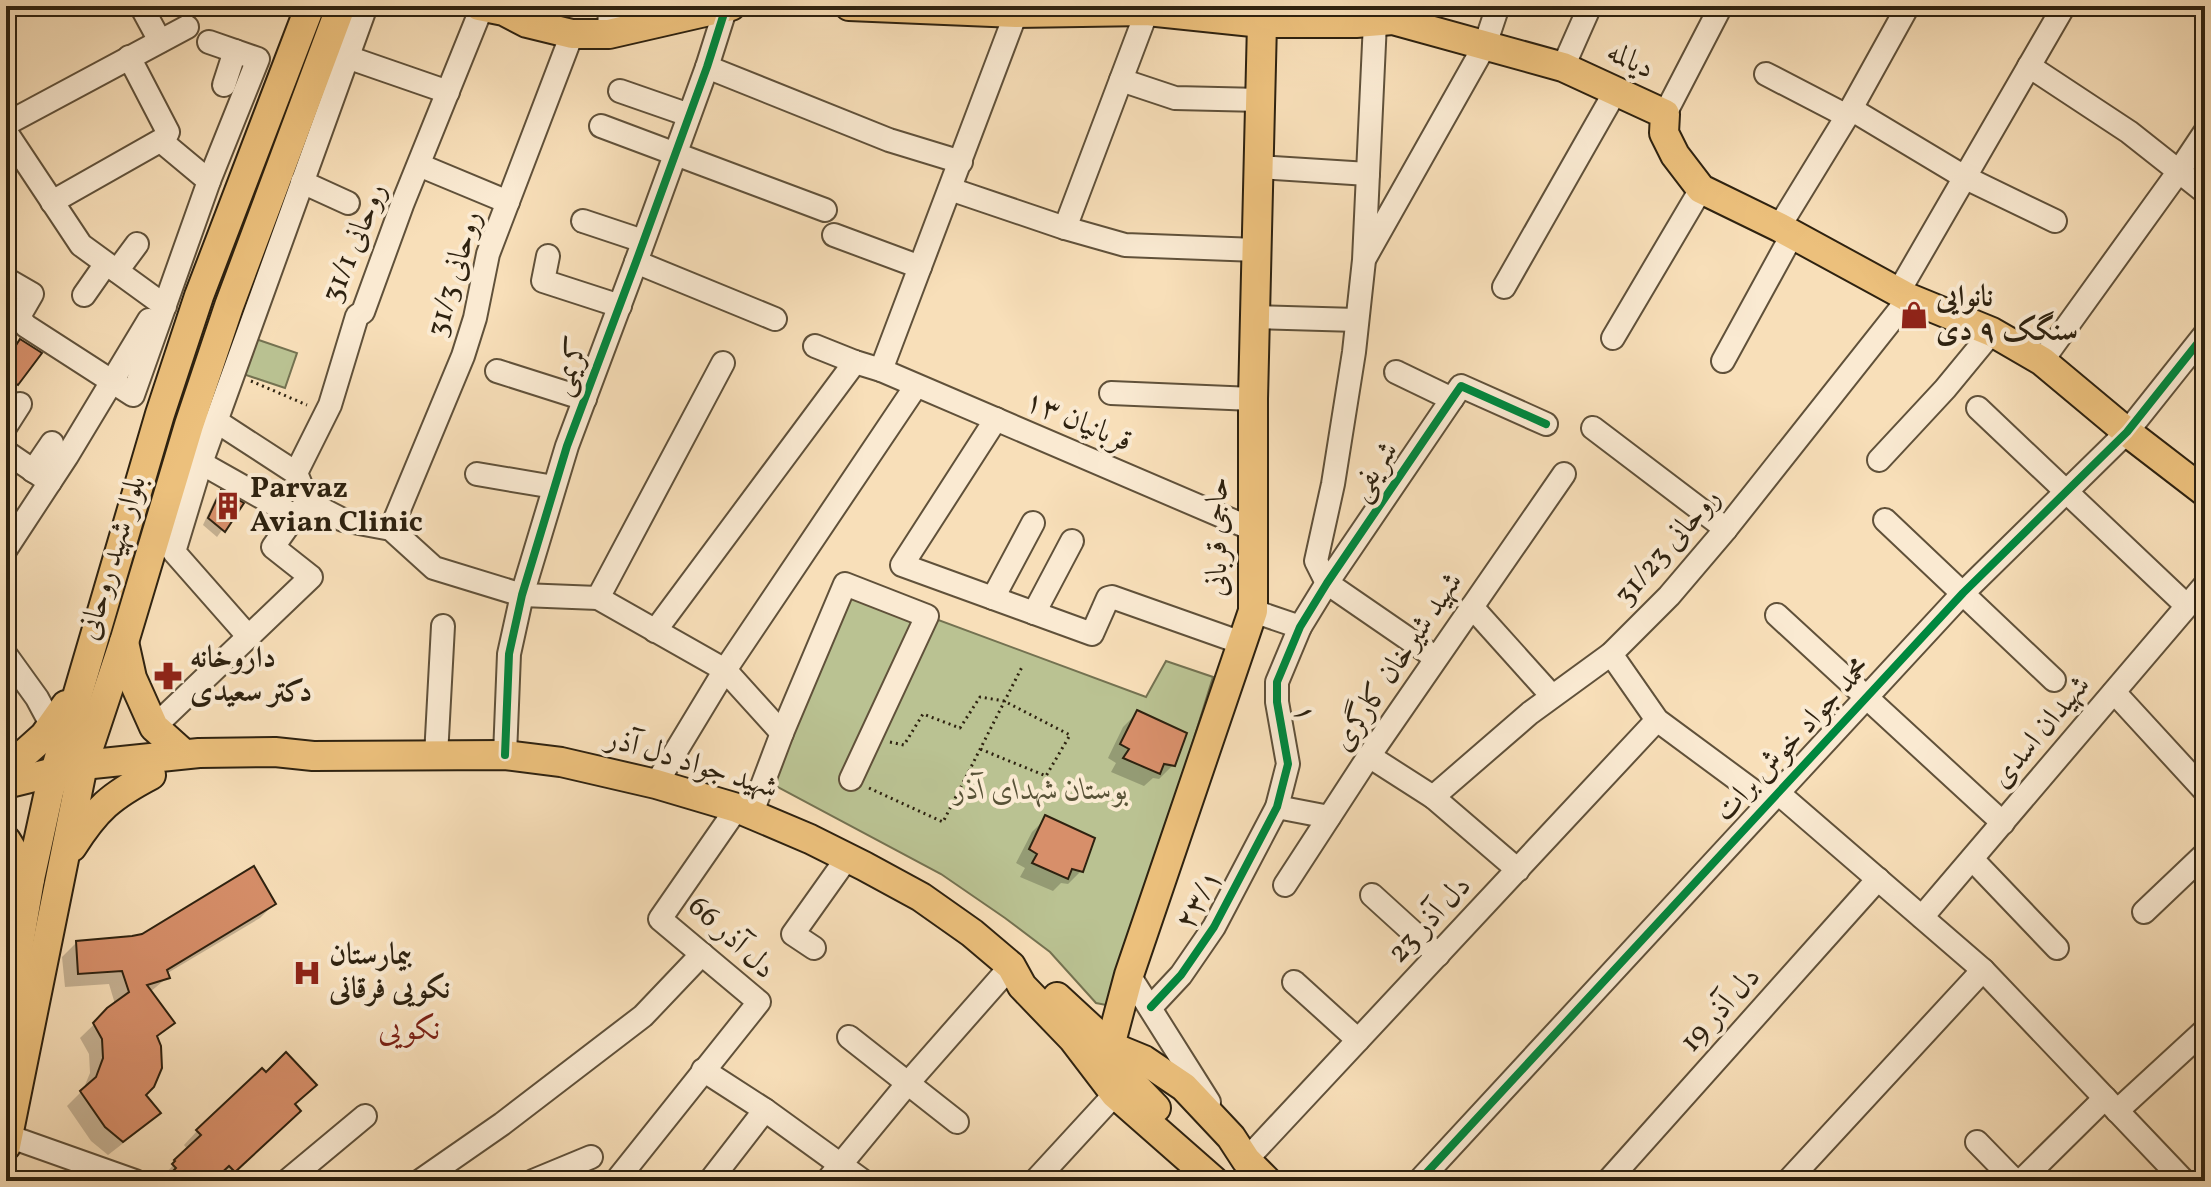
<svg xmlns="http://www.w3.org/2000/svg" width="2211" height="1187" viewBox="0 0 2211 1187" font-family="Vollkorn,Amiri,serif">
	<rect width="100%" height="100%" fill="#f8dfb9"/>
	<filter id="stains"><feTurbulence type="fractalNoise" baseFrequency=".0025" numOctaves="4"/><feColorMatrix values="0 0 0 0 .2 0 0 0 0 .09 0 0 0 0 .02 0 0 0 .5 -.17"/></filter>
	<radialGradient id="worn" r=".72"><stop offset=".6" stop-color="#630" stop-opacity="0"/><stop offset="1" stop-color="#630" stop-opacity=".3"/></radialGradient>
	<g fill="#bac292" stroke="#747251" stroke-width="2">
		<polygon points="253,338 297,353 285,388 240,373"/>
		<polygon points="852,588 1146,697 1166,661 1213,677 1113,1000 1106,1005 1096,1003 1050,952 1005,918 941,874 761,778"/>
	</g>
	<g fill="#0003">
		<polygon points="21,342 17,383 10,390 6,387 6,360"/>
		<polygon points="221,493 241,504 217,537 203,525 215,499"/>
		<polygon points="1137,713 1173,765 1159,779 1153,778 1144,786 1111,772 1116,763 1108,758 1123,727"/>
		<polygon points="1046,818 1082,870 1068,884 1061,883 1053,891 1020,877 1025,868 1016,863 1032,832"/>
		<polygon points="274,904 260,918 166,974 168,977 150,992 172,1022 156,1038 144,1095 158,1113 144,1127 108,1155 91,1141 67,1106 83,1090 90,1073 89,1054 80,1038 115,1004 109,984 65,987 62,957 76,943 133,938"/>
		<polygon points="293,1105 285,1125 224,1181 217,1181 214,1178 211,1181 162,1181 160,1179 188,1150 184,1145 197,1131"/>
	</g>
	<g fill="#d78f6a" stroke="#2e2210" stroke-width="2">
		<polygon points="20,339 42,353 18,385 6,377 6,361"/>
		<polygon points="221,490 244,503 225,532 208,518"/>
		<polygon points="1137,710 1187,733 1175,766 1164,764 1160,774 1123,758 1129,749 1120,744"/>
		<polygon points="1045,815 1095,838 1083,872 1072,869 1068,879 1032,863 1037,854 1029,849"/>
		<polygon points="254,866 276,904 167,970 170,978 147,985 175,1023 157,1036 161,1046 162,1068 154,1087 146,1095 161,1113 123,1142 105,1127 80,1091 96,1077 103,1058 102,1039 93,1023 107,1008 129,992 122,971 78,974 76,941 132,936 142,934"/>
		<polygon points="286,1052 317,1085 295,1104 301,1111 235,1172 229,1166 213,1181 163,1181 176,1168 172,1164 175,1161 174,1160 201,1135 196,1130 262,1068 266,1072"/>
	</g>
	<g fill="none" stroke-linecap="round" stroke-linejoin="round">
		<defs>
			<g id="minor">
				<polyline points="141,6 160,41"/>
				<polyline points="6,8 10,6"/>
				<polyline points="1375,22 1364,260 1354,352 1333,484 1316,561 1327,583 1436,658"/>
				<polyline points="609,34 610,6"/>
				<polyline points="347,57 448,92"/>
				<polyline points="2029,66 2129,132 2205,192"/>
				<polyline points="707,67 889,140 961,162"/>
				<polyline points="1563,67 1590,6"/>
				<polyline points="1766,74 1847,116"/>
				<polyline points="1121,80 1175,98 1261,100"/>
				<polyline points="224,85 235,51"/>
				<polyline points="620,91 689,115"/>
				<polyline points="1851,109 1966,178 2055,221"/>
				<polyline points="1665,114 1721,6"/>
				<polyline points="6,124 187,27"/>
				<polyline points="601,126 825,210"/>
				<polyline points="6,132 81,245 165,306"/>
				<polyline points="161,141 209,181"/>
				<polyline points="419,165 508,202"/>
				<polyline points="1259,167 1368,174"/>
				<polyline points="302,182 348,203"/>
				<polyline points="950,189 1065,228 1125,245 1257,250"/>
				<polyline points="52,202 165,138 168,132 129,57"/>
				<polyline points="583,221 643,241"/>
				<polyline points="1779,227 1847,116 1908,6"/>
				<polyline points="1065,228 1147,11"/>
				<polyline points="834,235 920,267"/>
				<polyline points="548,256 543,281 620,306"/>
				<polyline points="1366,256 1485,45 1498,6"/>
				<polyline points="636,262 775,319"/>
				<polyline points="117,271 137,244"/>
				<polyline points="6,279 32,294 21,313 21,320 26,326 133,395 209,181 258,59 209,42"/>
				<polyline points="1504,287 1615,92"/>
				<polyline points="1899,291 2064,6"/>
				<polyline points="84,295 105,265"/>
				<polyline points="1255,317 1357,320"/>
				<polyline points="1613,338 1701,189"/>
				<polyline points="815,346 855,362 881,370 1252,529"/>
				<polyline points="1723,361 1792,235"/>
				<polyline points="2042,361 2179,171 2205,132"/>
				<polyline points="881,370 1016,13"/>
				<polyline points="497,371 585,399"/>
				<polyline points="1396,372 1452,399"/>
				<polyline points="1111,393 1253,399"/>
				<polyline points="1978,408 2187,606"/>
				<polyline points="996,419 902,565 1092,634 1108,598 1112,597 1242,643"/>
				<polyline points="216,421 296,473"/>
				<polyline points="6,426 20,404"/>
				<polyline points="1593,428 1726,529"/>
				<polyline points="6,452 50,482"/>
				<polyline points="1879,460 1945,389 1992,332"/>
				<polyline points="201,463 295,516"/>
				<polyline points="33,471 52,443"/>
				<polyline points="477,474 554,487"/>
				<polyline points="308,502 343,520 391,529 434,568 522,595 598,598 725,670 782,733"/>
				<polyline points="308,502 296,473 330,405 357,316 363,312 402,205 482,7"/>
				<polyline points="1885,520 2054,680"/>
				<polyline points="391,529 463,356 475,318 488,254 572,34"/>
				<polyline points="6,549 67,456 149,320"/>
				<polyline points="598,598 723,363"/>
				<polyline points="993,598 1033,523"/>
				<polyline points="1472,607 1552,696"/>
				<polyline points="1253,611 1300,627"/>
				<polyline points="1034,613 1072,541"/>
				<polyline points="1777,615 2003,823"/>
				<polyline points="655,631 855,362"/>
				<polyline points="248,636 174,552 201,463 366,6"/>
				<polyline points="1611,654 1657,720 1768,802"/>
				<polyline points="6,655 37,698 52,726"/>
				<polyline points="2114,692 2205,791"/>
				<polyline points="154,727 311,577 273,547 295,516 308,502"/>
				<polyline points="505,755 509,654 522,595 567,446 636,262 707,67 726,7"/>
				<polyline points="436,756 443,626"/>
				<polyline points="1369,756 1433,797 1518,870"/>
				<polyline points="656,784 725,670 916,386"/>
				<polyline points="1777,792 1983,970 2184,1181"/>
				<polyline points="1433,797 1530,713 1611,654 1669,596 1726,529 1909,298"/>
				<polyline points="1277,807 1329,817"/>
				<polyline points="751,815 782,733 845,584 927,616 851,779"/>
				<polyline points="1972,859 2057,948"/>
				<polyline points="1285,885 1369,756 1564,474"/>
				<polyline points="1372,895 1438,955"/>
				<polyline points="2144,912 2205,854"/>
				<polyline points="1922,917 2205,585"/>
				<polyline points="814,948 793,934 847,858"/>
				<polyline points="1129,975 1209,1102"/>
				<polyline points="1294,982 1358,1040"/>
				<polyline points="1151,1007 1181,975 1214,927 1277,807 1288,764 1277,702 1277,682 1300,627 1327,583 1452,399 1461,386 1546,424"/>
				<polyline points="849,1037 957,1122"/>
				<polyline points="703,1070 765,1110 863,1181"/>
				<polyline points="2117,1111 2205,1030"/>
				<polyline points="8,1136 135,1181"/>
				<polyline points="1977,1142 2015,1181"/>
				<polyline points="1246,1160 1657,720"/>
				<polyline points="287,1181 365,1116"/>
				<polyline points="420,1181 502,1124 643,1016 702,954"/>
				<polyline points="533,1181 591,1157"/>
				<polyline points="616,1181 759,1002 660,919 737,808"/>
				<polyline points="710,1181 765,1110"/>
				<polyline points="827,1181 908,1083 1011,966"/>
				<polyline points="1035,1181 1115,1094"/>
				<polyline points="1419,1181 1963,593 2127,432 2205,334"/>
				<polyline points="1608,1181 1878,879"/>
				<polyline points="1788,1181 1983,970"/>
				<polyline points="2021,1181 2105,1098"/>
			</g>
			<g id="major">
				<polyline points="479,6 504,11 527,23 572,34 609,34 731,6"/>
				<polyline points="849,6 1016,13 1147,11 1262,23 1356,23 1393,20 1563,67 1665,114 1664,133 1675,155 1701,189 1779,227 1909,298 1992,332 2042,361 2127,432 2205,492"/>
				<polyline points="124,642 132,678 154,727 184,754"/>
				<polyline points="6,770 44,736 66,705"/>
				<polyline points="6,784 83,765 199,753 275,752 313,756 505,755 561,762 656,784 737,808 810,839 864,866 921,897 972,933 1011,966 1022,986 1073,1039 1115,1094 1214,1181"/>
				<polyline points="6,840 30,879"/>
				<path d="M72,847c24,-38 39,-51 79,-72"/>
				<polyline points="1057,997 1110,1046 1144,1060 1184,1087 1231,1137 1246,1160 1267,1181"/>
				<polyline points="6,1021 30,879 49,792 160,414 199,296 310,6"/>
				<polyline points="1156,1108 1131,1082 1110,1046 1129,975 1253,611 1253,399 1262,23"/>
				<polyline points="6,1146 83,765 124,642 189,425 229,306 341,6"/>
			</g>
		</defs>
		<use href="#minor" stroke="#60513a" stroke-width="26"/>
		<use href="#major" stroke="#2e2210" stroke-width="32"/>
		<g stroke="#2e2210" stroke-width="3" stroke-dasharray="2 4" stroke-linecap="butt">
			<polyline points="251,381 307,405"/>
			<polyline points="890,742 904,745 923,714 960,728 980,697 1004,701 1070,735 1046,776 980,749"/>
			<polyline points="869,788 943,822 1023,665"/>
		</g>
		<use href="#minor" stroke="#faead2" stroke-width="22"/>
		<use href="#major" stroke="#ecc07c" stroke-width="28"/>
		<defs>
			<g id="cycleway">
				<polyline points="505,755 509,654 522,595 567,446 636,262 707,67 726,7"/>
				<polyline points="1151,1007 1181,975 1214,927 1277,807 1288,764 1277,702 1277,682 1300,627 1327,583 1452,399 1461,386 1546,424"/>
				<polyline points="1419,1181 1963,593 2127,432 2205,334"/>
			</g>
		</defs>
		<use href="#cycleway" stroke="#faead2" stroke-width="13"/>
		<use href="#cycleway" stroke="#00873e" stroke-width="8"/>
	</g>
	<defs>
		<symbol id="shop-bare" viewBox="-9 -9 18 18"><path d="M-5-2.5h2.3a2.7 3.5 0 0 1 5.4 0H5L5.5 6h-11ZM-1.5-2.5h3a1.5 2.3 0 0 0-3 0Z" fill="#8f2418" stroke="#faead2" stroke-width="2.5" paint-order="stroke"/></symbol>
		<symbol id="building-bare" viewBox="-9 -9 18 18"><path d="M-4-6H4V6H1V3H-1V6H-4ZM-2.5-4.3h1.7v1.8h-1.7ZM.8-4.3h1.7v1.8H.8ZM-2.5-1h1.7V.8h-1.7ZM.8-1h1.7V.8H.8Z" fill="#8f2418" stroke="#faead2" stroke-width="2.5" paint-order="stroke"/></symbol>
		<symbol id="pharmacy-bare" viewBox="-9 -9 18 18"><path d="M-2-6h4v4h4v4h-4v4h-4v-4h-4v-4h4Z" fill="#8f2418" stroke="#faead2" stroke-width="2.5" paint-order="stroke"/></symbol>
		<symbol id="hospital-bare" viewBox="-9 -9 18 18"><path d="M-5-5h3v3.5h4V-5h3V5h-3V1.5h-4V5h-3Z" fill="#8f2418" stroke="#faead2" stroke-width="2.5" paint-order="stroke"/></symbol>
	</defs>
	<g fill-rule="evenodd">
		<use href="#shop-bare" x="1894" y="295" width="40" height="40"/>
		<use href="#building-bare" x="208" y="486" width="40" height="40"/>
		<use href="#pharmacy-bare" x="148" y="656" width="40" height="40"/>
		<use href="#hospital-bare" x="287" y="953" width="40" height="40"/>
	</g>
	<g text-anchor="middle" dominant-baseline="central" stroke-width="8" stroke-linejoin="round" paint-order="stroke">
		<g font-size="30" fill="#2e2210" stroke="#faead2">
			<text transform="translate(1630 61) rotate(25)">دیالمه</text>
			<text transform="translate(355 243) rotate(-68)">روحانی 31/1</text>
			<text transform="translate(455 274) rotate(-74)">روحانی 31/3</text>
			<text transform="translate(571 367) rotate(-69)">کریمی</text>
			<text transform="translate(1078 422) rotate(23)">۱۳ قربانیان</text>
			<text transform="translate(1374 471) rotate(-56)">شریفی</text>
			<text transform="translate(1218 537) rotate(-90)">حاجی قربانی</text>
			<text transform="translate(1668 547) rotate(-49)">روحانی 31/23</text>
			<text transform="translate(113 558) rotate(-73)">بلوار شهید روحانی</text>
			<text transform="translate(1398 662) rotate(-56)">شهید شیرخان کارگری</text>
			<text transform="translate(1304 713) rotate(82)">۱</text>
			<text transform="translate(2041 732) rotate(-50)">شهیدان اسدی</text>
			<text transform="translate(1793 740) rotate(-47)">محمد جواد خوش برات</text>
			<text transform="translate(692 764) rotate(17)">شهید جواد دل آذر</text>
			<text transform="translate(1200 900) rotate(-59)">۲۳/۱</text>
			<text transform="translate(1430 920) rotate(-47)">دل آذر 23</text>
			<text transform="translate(731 938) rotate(43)">دل آذر 66</text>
			<text transform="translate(1721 1010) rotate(-48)">دل آذر 19</text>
		</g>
		<g font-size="30" font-weight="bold" fill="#2e2210" stroke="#faead2" text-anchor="start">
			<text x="1936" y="298">نانوایی<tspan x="1936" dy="34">سنگک ۹ دی</tspan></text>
			<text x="250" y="489">Parvaz<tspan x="250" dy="34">Avian Clinic</tspan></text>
			<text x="190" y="659">داروخانه<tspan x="190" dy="34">دکتر سعیدی</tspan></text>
			<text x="329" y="956">بیمارستان<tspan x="329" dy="34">نکویی فرقانی</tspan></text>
		</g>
		<g font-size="30" font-style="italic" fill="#585237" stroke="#faead2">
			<text x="1041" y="791">بوستان شهدای آذر</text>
		</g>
		<g font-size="32" fill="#7a1f14" stroke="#faead2">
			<text x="409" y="1031">نکویی</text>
		</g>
	</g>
	<rect width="2211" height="1187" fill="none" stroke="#f8dfb9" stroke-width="32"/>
	<rect x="8" y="8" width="2195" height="1171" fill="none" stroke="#2e2210" stroke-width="4"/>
	<rect x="16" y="16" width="2179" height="1155" fill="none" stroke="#2e2210" stroke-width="2"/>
	<rect width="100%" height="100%" filter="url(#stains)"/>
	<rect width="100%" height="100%" fill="url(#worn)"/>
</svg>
